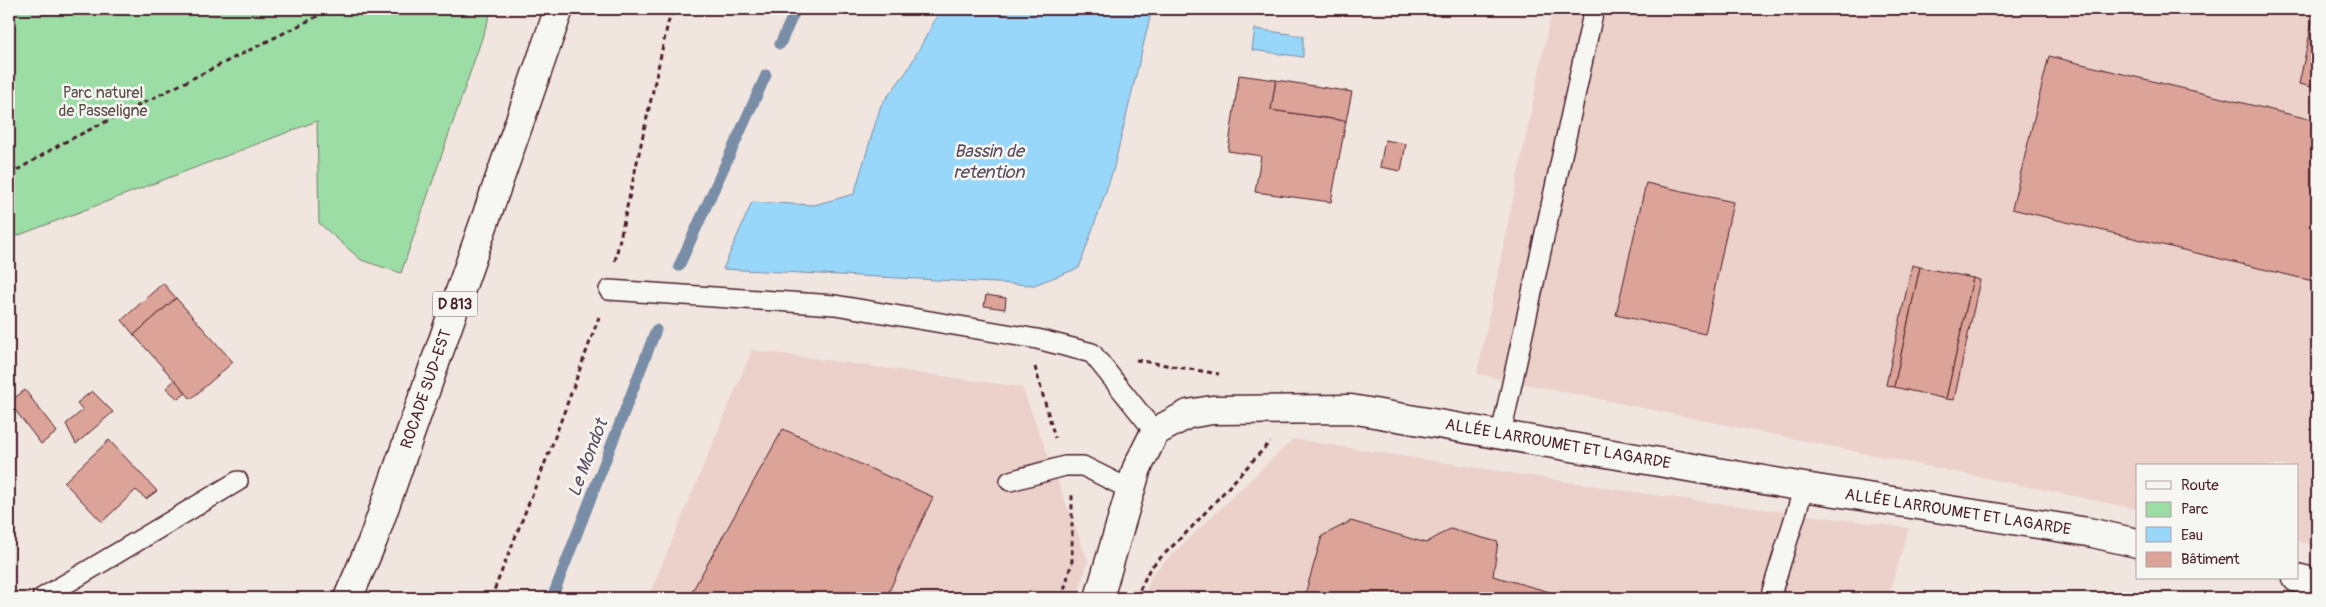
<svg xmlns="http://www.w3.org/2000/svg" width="2326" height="607" viewBox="0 0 2326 607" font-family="Pangolin,sans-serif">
	<rect width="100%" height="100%" fill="#f1e5e0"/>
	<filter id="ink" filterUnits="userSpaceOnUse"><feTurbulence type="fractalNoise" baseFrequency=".02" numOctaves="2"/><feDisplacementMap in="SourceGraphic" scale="10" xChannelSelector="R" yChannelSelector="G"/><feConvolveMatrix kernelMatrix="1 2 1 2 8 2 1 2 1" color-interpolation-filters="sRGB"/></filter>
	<g filter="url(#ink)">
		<g fill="#ebd1ca">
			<polygon points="1552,9 2317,9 2317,546 2297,542 2297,466 2137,466 2137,509 1477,374"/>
			<polygon points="752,350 1022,387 1088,561 1077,598 648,598"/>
			<polygon points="1293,439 1647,494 1909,528 1888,598 1144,598 1152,574"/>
		</g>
		<polygon fill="#9cdda6" stroke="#737e68" points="9,9 492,9 401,273 361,260 319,223 317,121 9,239"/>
		<g fill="#98d7f9" stroke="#798da7">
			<polygon points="941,9 1152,9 1113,171 1079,268 1034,285 723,269 752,202 814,205 854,194 881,105 907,71"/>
			<polygon points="1255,29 1303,36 1303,57 1252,50"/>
		</g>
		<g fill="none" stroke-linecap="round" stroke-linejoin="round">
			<g stroke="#798da7" stroke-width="11">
				<polyline points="780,44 796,9"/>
				<polyline points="679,266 766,75"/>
				<polyline points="552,598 656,330"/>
			</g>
		</g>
		<g fill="#dca398" stroke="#4a1f2b">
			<polygon points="2315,9 2317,9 2317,88 2299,84"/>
			<polygon points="2049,56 2317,121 2317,282 2012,209"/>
			<polygon points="1239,75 1276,80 1271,110 1346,121 1331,202 1255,192 1261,156 1228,151"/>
			<polygon points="1276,80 1352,92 1346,121 1271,110"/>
			<polygon points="1385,140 1406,144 1401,171 1380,167"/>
			<polygon points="1646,183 1733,202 1705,334 1616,315"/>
			<polygon points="1912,265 1920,267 1894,387 1886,385"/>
			<polygon points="1920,267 1973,278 1946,399 1894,387"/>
			<polygon points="1973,278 1980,280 1954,400 1946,399"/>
			<polygon points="163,283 176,298 134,335 122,320"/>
			<polygon points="986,295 1006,298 1005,309 984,306"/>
			<polygon points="176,298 233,362 191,399 134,335"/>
			<polygon points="175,380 186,393 178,399 166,388"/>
			<polygon points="25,390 57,432 41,444 9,402"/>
			<polygon points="92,391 113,412 76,444 66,424 83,410 77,403"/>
			<polygon points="783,429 933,497 886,598 696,598 690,595"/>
			<polygon points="109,440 157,491 146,499 136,490 102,522 64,482"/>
			<polygon points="1351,521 1426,543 1450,529 1498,542 1493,576 1571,598 1304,598 1322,536"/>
		</g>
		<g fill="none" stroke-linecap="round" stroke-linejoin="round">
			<defs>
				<g id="service">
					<polyline points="609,290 835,305 1037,339 1092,353 1155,432"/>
					<polyline points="1501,434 1594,9"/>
					<polyline points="1010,481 1065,466 1083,466 1131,490"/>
					<polyline points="42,598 238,481"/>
					<polyline points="1770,598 1804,487"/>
				</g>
				<g id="minor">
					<polyline points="2297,578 2317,583"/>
					<polyline points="1099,598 1137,468 1155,432 1188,414 1212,410 1351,409 1804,487 2088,532 2137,543"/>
				</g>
				<polyline id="primary" points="348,598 373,540 559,9"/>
			</defs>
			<use href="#service" stroke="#4a1f2b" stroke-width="22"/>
			<use href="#minor" stroke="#4a1f2b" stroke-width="31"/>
			<use href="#primary" stroke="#4a1f2b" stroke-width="31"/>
			<g stroke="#4a1f2b" stroke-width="3" stroke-dasharray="5 4" stroke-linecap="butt">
				<polyline points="9,175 61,144 332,9"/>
				<polyline points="615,261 668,23 674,9"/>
				<polyline points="1136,360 1219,374"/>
				<polyline points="1035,367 1055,438"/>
				<polyline points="491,598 552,445 599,317"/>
				<polyline points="1062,598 1072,561 1072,494"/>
				<polyline points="1136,598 1150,568 1191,528 1270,442"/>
			</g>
			<use href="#service" stroke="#f6f6f2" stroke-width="19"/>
			<use href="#minor" stroke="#f6f6f2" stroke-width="28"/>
			<use href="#primary" stroke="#f6f6f2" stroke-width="28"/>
		</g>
	</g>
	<g text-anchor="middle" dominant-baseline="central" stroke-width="5" stroke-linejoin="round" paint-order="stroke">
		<rect fill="#f6f6f2" stroke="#7e6067" stroke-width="1" x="432.5" y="291.5" width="45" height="25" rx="4"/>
		<g font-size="15" font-weight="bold" fill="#4a1f2b">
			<text x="455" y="304">D 813</text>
		</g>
		<g font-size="16" fill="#5e4e4a" stroke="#f6f6f2">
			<text x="103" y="93">Parc naturel<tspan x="103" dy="18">de Passeligne</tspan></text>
		</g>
		<g font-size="16" fill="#4a1f2b" stroke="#f6f6f2">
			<text transform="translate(426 389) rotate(-71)">ROCADE SUD-EST</text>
			<text transform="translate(1558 444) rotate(10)">ALLÉE LARROUMET ET LAGARDE</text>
			<text transform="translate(1958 512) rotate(9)">ALLÉE LARROUMET ET LAGARDE</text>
		</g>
		<g font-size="18" font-style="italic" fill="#5e4d5e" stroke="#f6f6f2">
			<text x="989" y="151">Bassin de<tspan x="989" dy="21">retention</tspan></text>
			<text transform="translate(588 458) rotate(-69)">Le Mondot</text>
		</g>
	</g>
	<rect width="2326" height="607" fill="none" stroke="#f6f6f2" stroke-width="30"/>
	<rect x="15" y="15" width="2296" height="577" fill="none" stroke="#4a1f2b" stroke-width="2" filter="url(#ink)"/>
	<rect x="2136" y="464" width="162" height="115" fill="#f6f6f2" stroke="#b1a0a2"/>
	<rect x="2146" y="481" width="25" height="8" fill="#f6f6f2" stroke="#b1a0a2"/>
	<text x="2181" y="490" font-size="15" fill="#4a1f2b">Route</text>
	<rect x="2146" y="502" width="25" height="15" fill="#9cdda6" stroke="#b1a0a2"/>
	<text x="2181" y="514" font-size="15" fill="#4a1f2b">Parc</text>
	<rect x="2146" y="527" width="25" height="15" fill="#98d7f9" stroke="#b1a0a2"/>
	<text x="2181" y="540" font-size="15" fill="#4a1f2b">Eau</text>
	<rect x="2146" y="552" width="25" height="15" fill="#dca398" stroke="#b1a0a2"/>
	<text x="2181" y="564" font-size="15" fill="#4a1f2b">Bâtiment</text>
</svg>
